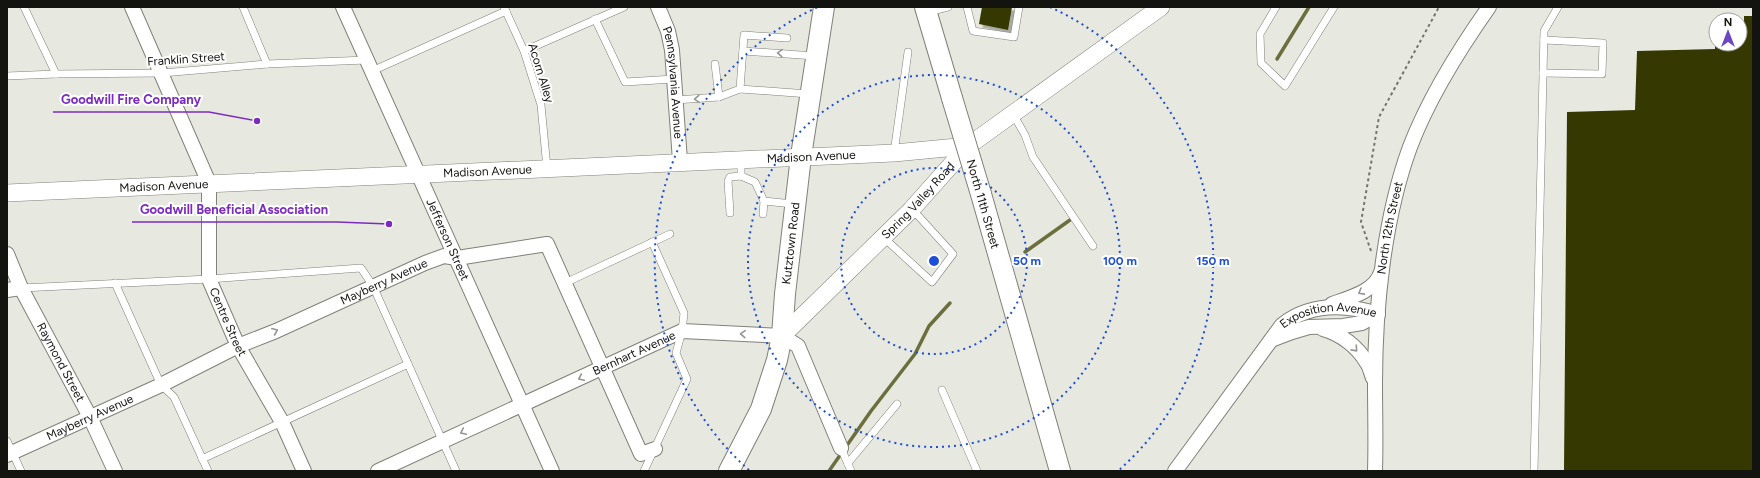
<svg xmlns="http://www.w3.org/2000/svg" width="1760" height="478" viewBox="0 0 1760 478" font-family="Figtree,sans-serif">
	<defs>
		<filter id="shadow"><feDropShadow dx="3.5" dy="3.5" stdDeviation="0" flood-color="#0004"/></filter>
	</defs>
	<rect width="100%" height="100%" fill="#e7e8df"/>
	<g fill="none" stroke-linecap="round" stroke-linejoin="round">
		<g stroke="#6b6f3d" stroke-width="3.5">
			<polyline points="1277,59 1309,7"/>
			<polyline points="1025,252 1070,220"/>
			<polyline points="829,471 871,411 915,354 929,326 950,303"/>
		</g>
	</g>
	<g fill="#363900" filter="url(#shadow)">
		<polygon points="982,7 1012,7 1008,30 979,24"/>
		<polygon points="1744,16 1753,16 1753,471 1564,471 1567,112 1635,110 1637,51 1715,49 1715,44 1740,44 1740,33 1744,33"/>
	</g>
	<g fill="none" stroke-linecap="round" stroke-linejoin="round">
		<defs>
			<g id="service">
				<polyline points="24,7 56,74"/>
				<polyline points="243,7 267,64"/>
				<polyline points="504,7 524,51 541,105 547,168"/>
				<polyline points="967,7 973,31 1014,37 1019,7"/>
				<polyline points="1276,7 1260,34 1261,63 1285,86 1334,7"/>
				<polyline points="928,12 948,7"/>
				<polyline points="595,19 625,82 674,79"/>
				<polyline points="524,51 624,7"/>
				<polyline points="743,51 815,56"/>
				<polyline points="715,64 719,97"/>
				<polyline points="372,71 506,11"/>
				<polyline points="1543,73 1602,74 1603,43 1544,40"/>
				<polyline points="7,76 56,74 162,73 267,64 367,60"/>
				<polyline points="740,89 809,94"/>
				<polyline points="675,100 719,97 740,89 744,35 787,38"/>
				<polyline points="1013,114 1025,135 1033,157 1093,246"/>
				<polyline points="894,153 908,52"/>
				<polyline points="741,176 755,182 764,201 793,204"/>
				<polyline points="730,213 728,181 730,177 741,176 741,159"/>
				<polyline points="763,214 764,201"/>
				<polyline points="883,237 932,282 953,254 912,209"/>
				<polyline points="115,283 161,385 174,397 208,471"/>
				<polyline points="565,283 670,234"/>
				<polyline points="21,288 209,279 361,268 373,286 456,471"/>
				<polyline points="942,390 977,471"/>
				<polyline points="7,441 21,471"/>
				<polyline points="841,448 851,471"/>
				<polyline points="202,459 408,364"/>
				<polyline points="848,463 897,404"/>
				<polyline points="644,471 687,379 676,353 682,331 684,313 652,242"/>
				<polyline points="1534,471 1544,31 1558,7"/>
			</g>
			<g id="minor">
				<path id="s1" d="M132,7l77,176v96l29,67 44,76 22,49"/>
				<path id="s2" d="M343,7l209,464"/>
				<path id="s3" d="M658,7l10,24 4,19 8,111"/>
				<path id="s4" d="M7,254l14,34 69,129 25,54"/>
				<polyline points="7,290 21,288"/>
				<path d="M1332,304c17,-6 44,-13 49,-32"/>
				<path d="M1323,329c18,5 35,18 44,34 3,4 4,10 6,15"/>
				<polyline points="1271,340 1292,332 1309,327 1343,326 1362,323 1378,314"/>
				<path id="s5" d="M7,455l154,-70 77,-39 38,-15 149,-68 19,-7 13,2 90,-14 94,210 14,-5"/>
				<path id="s6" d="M378,471l304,-140 100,5 16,10 43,102"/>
				<path id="s7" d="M1175,471l107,-146c28,-22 63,-21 96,-11"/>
				<path id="s8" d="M1375,471c1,-29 0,-59 0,-88 0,-76 9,-165 35,-236 19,-50 48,-96 79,-140"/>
			</g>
			<g id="tertiary">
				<path id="s9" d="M7,193l887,-40 74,-7"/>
				<path id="s10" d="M782,336l129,-126 57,-64 193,-139"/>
			</g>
			<g id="secondary">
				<polyline points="925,7 952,98"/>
				<polyline points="981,194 1060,471"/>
				<path id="s11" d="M729,471l32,-62 16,-49 5,-24 3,-42 16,-138 23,-149"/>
			</g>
		</defs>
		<use href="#service" stroke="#808179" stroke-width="8"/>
		<use href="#minor" stroke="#808179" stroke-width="16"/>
		<use href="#tertiary" stroke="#808179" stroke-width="18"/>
		<use href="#secondary" stroke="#808179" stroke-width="22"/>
		<polyline stroke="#74746e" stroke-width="2" stroke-dasharray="3 3" stroke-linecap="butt" points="1371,251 1361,222 1379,117 1439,7"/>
		<use href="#service" stroke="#fff" stroke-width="7"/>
		<use href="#minor" stroke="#fff" stroke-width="14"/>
		<use href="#tertiary" stroke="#fff" stroke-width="17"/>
		<use href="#secondary" stroke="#fff" stroke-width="20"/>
		<defs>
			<polyline id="secondary-bridge" points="952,98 981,194"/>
		</defs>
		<use href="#secondary-bridge" stroke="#808179" stroke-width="22" stroke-linecap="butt"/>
		<use href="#secondary-bridge" stroke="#fff" stroke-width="20"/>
	</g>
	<defs><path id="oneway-chevron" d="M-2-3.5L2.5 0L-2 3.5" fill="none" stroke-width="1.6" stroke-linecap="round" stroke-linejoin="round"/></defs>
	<g stroke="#959593">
		<use href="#oneway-chevron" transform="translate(780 53) rotate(-176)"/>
		<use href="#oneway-chevron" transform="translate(697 99) rotate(177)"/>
		<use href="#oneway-chevron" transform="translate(1361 292) rotate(151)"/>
		<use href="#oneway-chevron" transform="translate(275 331) rotate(-23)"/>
		<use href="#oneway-chevron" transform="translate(743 334) rotate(-177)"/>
		<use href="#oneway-chevron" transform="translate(1355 349) rotate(48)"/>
		<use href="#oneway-chevron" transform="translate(581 378) rotate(155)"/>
		<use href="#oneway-chevron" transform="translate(463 432) rotate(155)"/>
	</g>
	<g fill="none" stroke="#1d4ed8" stroke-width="2" stroke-dasharray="2 4">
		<circle cx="934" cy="261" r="93"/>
		<circle cx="934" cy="261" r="186"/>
		<path d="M749 470A279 279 0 0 1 818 7M1050 7A279 279 0 0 1 1119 470"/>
	</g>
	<g text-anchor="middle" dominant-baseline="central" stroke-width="4" stroke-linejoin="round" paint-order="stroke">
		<g font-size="12" fill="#131310" stroke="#fff">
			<text transform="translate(186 59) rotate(-4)">Franklin Street</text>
			<text transform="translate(541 73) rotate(73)">Acorn Alley</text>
			<text stroke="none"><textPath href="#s3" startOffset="78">Pennsylvania Avenue</textPath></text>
			<text stroke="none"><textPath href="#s9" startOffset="805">Madison Avenue</textPath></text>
			<text stroke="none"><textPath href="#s9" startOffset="481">Madison Avenue</textPath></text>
			<text stroke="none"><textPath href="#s9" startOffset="157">Madison Avenue</textPath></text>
			<text stroke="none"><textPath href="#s10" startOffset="192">Spring Valley Road</textPath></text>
			<text transform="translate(983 204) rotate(74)">North 11th Street</text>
			<text stroke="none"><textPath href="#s8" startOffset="244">North 12th Street</textPath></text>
			<text stroke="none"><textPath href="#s2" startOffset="255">Jefferson Street</textPath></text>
			<text stroke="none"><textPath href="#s11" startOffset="239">Kutztown Road</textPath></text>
			<text stroke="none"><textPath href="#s5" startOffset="415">Mayberry Avenue</textPath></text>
			<text stroke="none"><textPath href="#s1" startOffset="335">Centre Street</textPath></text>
			<text stroke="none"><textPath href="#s7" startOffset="230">Exposition Avenue</textPath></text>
			<text stroke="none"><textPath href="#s6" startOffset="282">Bernhart Avenue</textPath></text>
			<text stroke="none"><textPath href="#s4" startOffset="121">Raymond Street</textPath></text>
			<text stroke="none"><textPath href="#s5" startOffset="91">Mayberry Avenue</textPath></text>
		</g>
	</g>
	<circle cx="934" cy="261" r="6" fill="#1d4ed8" stroke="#fff" stroke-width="2"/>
	<g font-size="12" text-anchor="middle" font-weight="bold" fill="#1d4ed8" stroke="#fff" stroke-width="4" stroke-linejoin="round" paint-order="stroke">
		<text x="1027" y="265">50 m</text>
		<text x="1120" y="265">100 m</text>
		<text x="1213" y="265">150 m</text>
	</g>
	<path fill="none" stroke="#7b2cbf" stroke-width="1.5" d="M257 121L209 112H53M389 224L337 222H132"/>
	<g fill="#7b2cbf" stroke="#fff" stroke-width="1.5">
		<circle cx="257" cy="121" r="4"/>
		<circle cx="389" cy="224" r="4"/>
	</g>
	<g font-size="13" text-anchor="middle" font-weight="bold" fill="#7b2cbf" stroke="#fff" stroke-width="4" stroke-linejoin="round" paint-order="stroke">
		<text x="131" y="104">Goodwill Fire Company</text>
		<text x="234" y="214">Goodwill Beneficial Association</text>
	</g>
	<rect width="1760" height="478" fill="none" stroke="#131310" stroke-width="16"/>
	<g transform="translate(1728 32)"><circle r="19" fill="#ffffff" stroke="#a1a19f"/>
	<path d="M0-3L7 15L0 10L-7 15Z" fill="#6c47c0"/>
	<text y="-6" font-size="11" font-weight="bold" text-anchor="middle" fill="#131310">N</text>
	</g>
</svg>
